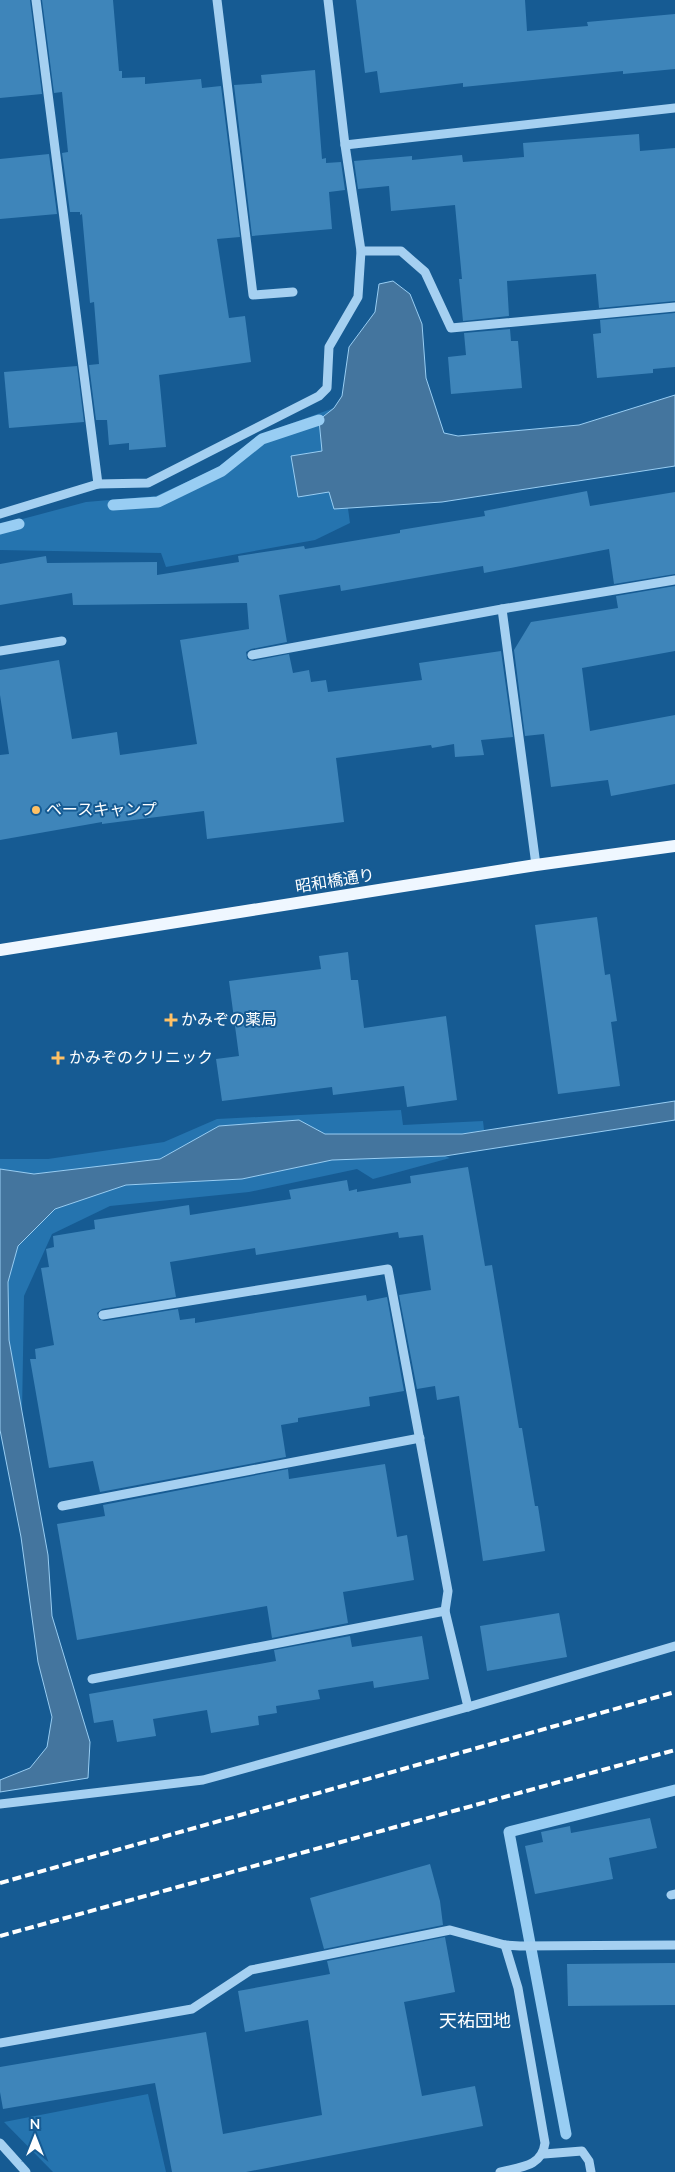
<svg xmlns="http://www.w3.org/2000/svg" width="675" height="2172" viewBox="0 0 675 2172" font-family="'Nunito Sans','Noto Sans JP',sans-serif">
	<rect width="100%" height="100%" fill="#165b93"/>
	<g fill="#2574af">
		<polygon points="334,408 350,523 315,540 166,567 161,553 0,550 0,525 86,502 156,496 217,468 259,435"/>
		<polygon points="401,1110 403,1125 483,1121 484,1130 462,1134 325,1134 299,1120 220,1126 160,1159 34,1174 0,1169 0,1159 48,1159 164,1142 217,1119"/>
		<polygon points="445,1156 450,1158 373,1179 357,1169 249,1192 110,1206 52,1234 24,1296 22,1414 9,1340 8,1282 18,1246 55,1209 126,1185 242,1179 332,1160"/>
		<polygon points="148,2094 166,2172 53,2172 4,2122"/>
	</g>
	<g fill="#44759e" stroke="#98cdf3">
		<polygon points="393,281 410,294 422,324 426,378 444,433 458,436 579,425 675,395 675,466 442,502 334,509 329,492 298,497 291,456 322,451 319,420 334,408 342,396 349,347 375,312 379,284"/>
		<polygon points="675,1101 675,1120 445,1156 332,1160 242,1179 126,1185 55,1209 18,1246 8,1282 9,1340 48,1555 52,1616 90,1742 88,1778 0,1792 0,1780 30,1768 47,1747 52,1717 38,1662 21,1537 0,1430 0,1169 34,1174 160,1159 219,1126 299,1120 325,1134 462,1134"/>
	</g>
	<g fill="none" stroke-linecap="round" stroke-linejoin="round">
		<g stroke="#98cdf3" stroke-width="11">
			<polyline points="113,505 158,502 222,471 262,439 319,420"/>
			<polyline points="0,529 19,524"/>
			<polyline points="566,2134 509,1832 675,1790"/>
		</g>
	</g>
	<g fill="#3e85ba">
		<polygon points="0,0 30,0 42,94 0,98"/>
		<polygon points="42,0 113,0 119,71 122,71 122,78 145,77 145,84 201,79 202,88 221,86 240,237 217,239 229,318 245,316 251,362 159,375 166,447 129,450 129,443 109,445 107,420 96,420 89,365 99,364 94,302 90,303 82,214 80,215 80,212 70,212 62,153 68,152 62,92 54,93"/>
		<polygon points="356,0 525,0 527,31 588,26 587,22 675,14 675,69 623,74 623,71 463,87 463,83 380,93 377,71 365,73"/>
		<polygon points="315,70 322,159 326,158 326,163 341,162 345,190 329,192 332,229 252,236 234,85 262,83 261,75"/>
		<polygon points="639,134 640,151 675,148 675,301 599,308 596,274 507,281 509,316 463,321 459,279 462,279 455,205 391,211 389,186 358,189 354,161 412,156 412,160 462,155 463,162 524,157 523,143"/>
		<polygon points="49,154 57,214 0,219 0,159"/>
		<polygon points="675,313 675,367 653,369 653,373 597,378 593,334 601,333 600,320"/>
		<polygon points="510,329 511,341 518,341 522,388 451,394 448,357 466,355 464,333"/>
		<polygon points="77,366 84,422 9,428 4,372"/>
		<polygon points="587,491 590,506 675,492 675,574 614,584 609,549 484,573 483,566 341,591 340,585 279,595 287,642 251,649 246,652 247,659 253,661 289,654 293,673 309,670 311,682 326,680 328,692 422,680 419,663 501,651 513,737 481,740 484,755 455,757 454,744 432,748 431,745 336,758 344,822 207,839 204,811 102,824 102,822 0,840 0,755 9,754 0,695 0,670 59,660 72,739 117,732 120,755 197,744 180,640 249,629 247,603 73,605 72,593 0,605 0,564 46,556 47,563 157,562 157,575 239,562 238,556 304,546 305,549 400,533 400,530 485,516 484,511"/>
		<polygon points="675,586 675,651 582,668 590,731 675,715 675,784 611,796 608,780 551,787 544,734 525,736 514,650 531,622 618,608 616,596"/>
		<polygon points="597,917 605,975 610,974 617,1021 611,1022 620,1086 558,1094 535,925"/>
		<polygon points="348,952 351,980 358,980 364,1028 446,1016 457,1100 407,1107 404,1086 333,1095 332,1087 222,1101 216,1059 239,1056 229,981 321,969 319,956"/>
		<polygon points="468,1167 485,1266 492,1265 519,1428 522,1428 535,1506 538,1506 545,1551 483,1561 459,1396 437,1400 435,1386 417,1389 399,1295 431,1290 423,1235 399,1238 398,1232 256,1255 255,1248 170,1262 176,1297 102,1309 97,1313 99,1319 104,1321 178,1309 180,1320 195,1318 195,1323 366,1295 367,1301 387,1297 404,1391 369,1397 370,1406 298,1418 298,1422 281,1425 286,1457 100,1492 93,1461 49,1468 30,1359 36,1359 35,1349 54,1345 41,1268 49,1267 46,1249 54,1247 53,1236 95,1229 94,1220 189,1205 190,1215 291,1199 289,1190 347,1180 349,1191 357,1189 357,1192 411,1183 410,1176"/>
		<polygon points="385,1464 397,1537 407,1535 414,1580 343,1592 348,1623 272,1638 267,1606 77,1640 57,1524 105,1516 103,1505 288,1469 289,1479"/>
		<polygon points="559,1613 567,1657 487,1671 480,1626"/>
		<polygon points="350,1636 352,1647 422,1636 429,1679 374,1688 373,1681 318,1690 320,1699 276,1706 277,1713 258,1716 259,1725 211,1733 207,1710 153,1719 156,1736 117,1742 113,1720 94,1723 89,1694 276,1661 274,1650"/>
		<polygon points="650,1818 657,1848 609,1858 613,1879 535,1894 525,1846 543,1842 541,1832 570,1826 571,1833"/>
		<polygon points="430,1864 440,1901 443,1925 324,1949 310,1898"/>
		<polygon points="445,1937 455,1992 404,2002 422,2096 475,2086 483,2126 246,2172 172,2172 155,2083 3,2109 0,2092 0,2067 206,2032 223,2134 322,2115 308,2020 245,2032 238,1991 330,1974 327,1961"/>
		<polygon points="675,1963 675,2005 568,2006 567,1964"/>
	</g>
	<g fill="none" stroke-linecap="round" stroke-linejoin="round">
		<g stroke="#a5d0f1" stroke-width="9">
			<polyline points="217,0 253,295 293,292"/>
			<polyline points="345,145 675,108"/>
			<polyline points="361,251 401,251 425,272 451,328 675,307"/>
			<polyline points="98,484 148,483 319,396 327,388 329,347 358,297 361,251 345,145 328,0"/>
			<polyline points="0,514 98,484 36,0"/>
			<polyline points="502,609 536,865"/>
			<polyline points="0,651 62,641"/>
			<polyline points="252,655 502,609 675,580"/>
			<polyline points="103,1315 388,1269 448,1591 445,1611 468,1707"/>
			<polyline points="62,1506 420,1438"/>
			<polyline points="92,1679 445,1611"/>
			<polyline points="0,1804 203,1780 468,1707 675,1646"/>
			<polyline points="671,1895 675,1894"/>
			<polyline points="0,2043 192,2009 251,1970 450,1930 505,1945 520,1946 675,1945"/>
			<polyline points="0,2143 26,2172"/>
			<polyline points="544,2154 582,2151 589,2161 591,2172"/>
			<path d="M500,2172c20,-5 42,-5 45,-29l-27,-155 -13,-43"/>
		</g>
		<polyline stroke="#eff7ff" stroke-width="12" points="0,950 536,865 675,846"/>
		<g stroke="#fff" stroke-width="4" stroke-dasharray="9 4" stroke-linecap="butt">
			<polyline points="0,1883 675,1692"/>
			<polyline points="0,1936 675,1750"/>
		</g>
	</g>
	<g fill="#ffc165" stroke="#165b93" stroke-width="2">
		<circle cx="36" cy="810" r="5"/>
		<path d="M168.5 1012.5h5v5h5v5h-5v5h-5v-5h-5v-5h5z"/>
		<path d="M55.5 1050.5h5v5h5v5h-5v5h-5v-5h-5v-5h5z"/>
	</g>
	<g text-anchor="middle" dominant-baseline="central" stroke-width="4" stroke-linejoin="round" paint-order="stroke">
		<g font-size="16" fill="#fff" stroke="#165b93" text-anchor="start">
			<text x="46" y="810">ベースキャンプ</text>
			<text x="181" y="1020">かみぞの薬局</text>
			<text x="69" y="1058">かみぞのクリニック</text>
		</g>
		<g font-size="16" fill="#fff" stroke="#165b93">
			<text transform="translate(335 881) rotate(-9)">昭和橋通り</text>
		</g>
		<g font-size="18" fill="#fff" stroke="#165b93">
			<text x="475" y="2021">天祐団地</text>
		</g>
	</g>
	<g transform="translate(35 2137)" stroke="#165b93" stroke-width="4" paint-order="stroke">
	<path d="M0-4L9 19L0 12L-9 19Z" fill="#ffffff"/>
	<text y="-8" font-size="14" font-weight="bold" text-anchor="middle" fill="#ffffff">N</text>
	</g>
</svg>
